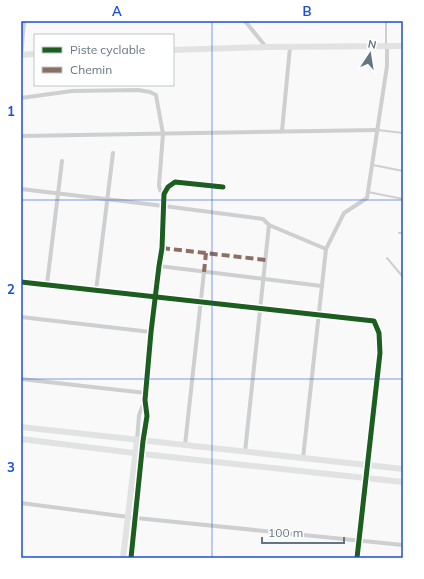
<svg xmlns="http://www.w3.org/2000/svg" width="424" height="579" viewBox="0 0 424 579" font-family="Mulish,sans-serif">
	<rect width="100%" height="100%" fill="#f9f9f9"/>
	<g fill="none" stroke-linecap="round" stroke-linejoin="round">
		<g stroke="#cecfd0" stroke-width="2">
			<polyline points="386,21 386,45"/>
			<polyline points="378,130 403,133"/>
			<polyline points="373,165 403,171"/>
			<polyline points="368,192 403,199"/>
			<polyline points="399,233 403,233"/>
			<polyline points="387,258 403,277"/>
		</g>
		<g stroke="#cecfd0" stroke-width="4">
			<polyline points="245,21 266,47"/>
			<polyline points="21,56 24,21"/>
			<polyline points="21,98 72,91 138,90 150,92 156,95 163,134 159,185 160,190 164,194"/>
			<polyline points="282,131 290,47"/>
			<polyline points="21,136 378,130"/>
			<polyline points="21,189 164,206 263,219 269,225 326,249"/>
			<polyline points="159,266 322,286"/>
			<polyline points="21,282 374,321 379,333 380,353 357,558"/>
			<polyline points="47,284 62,161"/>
			<polyline points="96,291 113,153"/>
			<polyline points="21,317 151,332"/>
			<polyline points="21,379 146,393"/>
			<polyline points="137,440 139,415 145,400"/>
			<polyline points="143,441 147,416 145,400 151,332 159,266 162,248 164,194 168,187 175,182 223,187"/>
			<polyline points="185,445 204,272"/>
			<polyline points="245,452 269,225"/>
			<polyline points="303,458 326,249 344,213 367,198 387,66 387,47"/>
			<polyline points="21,503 136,518 403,545"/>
		</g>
		<g stroke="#e1e2e2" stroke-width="6">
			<polyline points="173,50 267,47 403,46"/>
			<polyline points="21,55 35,54"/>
			<polyline points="21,427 403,469"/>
			<polyline points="21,439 142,454 403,482"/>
			<polyline points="123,558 137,440"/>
			<polyline points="131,558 143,441"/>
		</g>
		<g stroke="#8d6e63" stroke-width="4" stroke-dasharray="8 4" stroke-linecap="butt">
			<polyline points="162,248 266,260"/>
			<polyline points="204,272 206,253"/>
		</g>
		<defs>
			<g id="cycleway">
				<polyline points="21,282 374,321 379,333 380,353 357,558"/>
				<polyline points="131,558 143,441 147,416 145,400 151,332 159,266 162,248 164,194 168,187 175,182 223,187"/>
			</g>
		</defs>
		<use href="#cycleway" stroke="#fff" stroke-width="8"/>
		<use href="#cycleway" stroke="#1b5e20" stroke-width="5"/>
	</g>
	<path fill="none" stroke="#1d4ed8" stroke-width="1" stroke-opacity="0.55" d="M212,21v537M21,200h382M21,379h382"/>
	<rect width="424" height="579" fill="none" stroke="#ffffff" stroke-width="44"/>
	<rect x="34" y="34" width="140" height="52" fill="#ffffff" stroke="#c1c8cd"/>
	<rect x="42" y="47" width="20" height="6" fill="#1b5e20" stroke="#c1c8cd"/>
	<text x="70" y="54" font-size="12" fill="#657683">Piste cyclable</text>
	<rect x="42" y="67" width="20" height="6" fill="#8d6e63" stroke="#c1c8cd"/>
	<text x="70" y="74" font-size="12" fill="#657683">Chemin</text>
	<g transform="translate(370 54) rotate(12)" stroke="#ffffff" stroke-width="3" paint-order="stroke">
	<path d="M0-3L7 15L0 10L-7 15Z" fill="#657683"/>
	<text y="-6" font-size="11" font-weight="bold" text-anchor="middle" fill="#657683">N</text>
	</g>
	<path d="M262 537v6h82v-6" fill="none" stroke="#657683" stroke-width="2"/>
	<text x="268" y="537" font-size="12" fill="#657683" stroke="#ffffff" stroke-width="3" paint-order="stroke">100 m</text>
	<rect x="22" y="22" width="380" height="535" fill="none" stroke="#1d4ed8" stroke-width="1.5"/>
	<g font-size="13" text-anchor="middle" font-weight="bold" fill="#1d4ed8">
		<text x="117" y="16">A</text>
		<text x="307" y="16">B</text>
		<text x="11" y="116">1</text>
		<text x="11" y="294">2</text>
		<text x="11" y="472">3</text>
	</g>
</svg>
